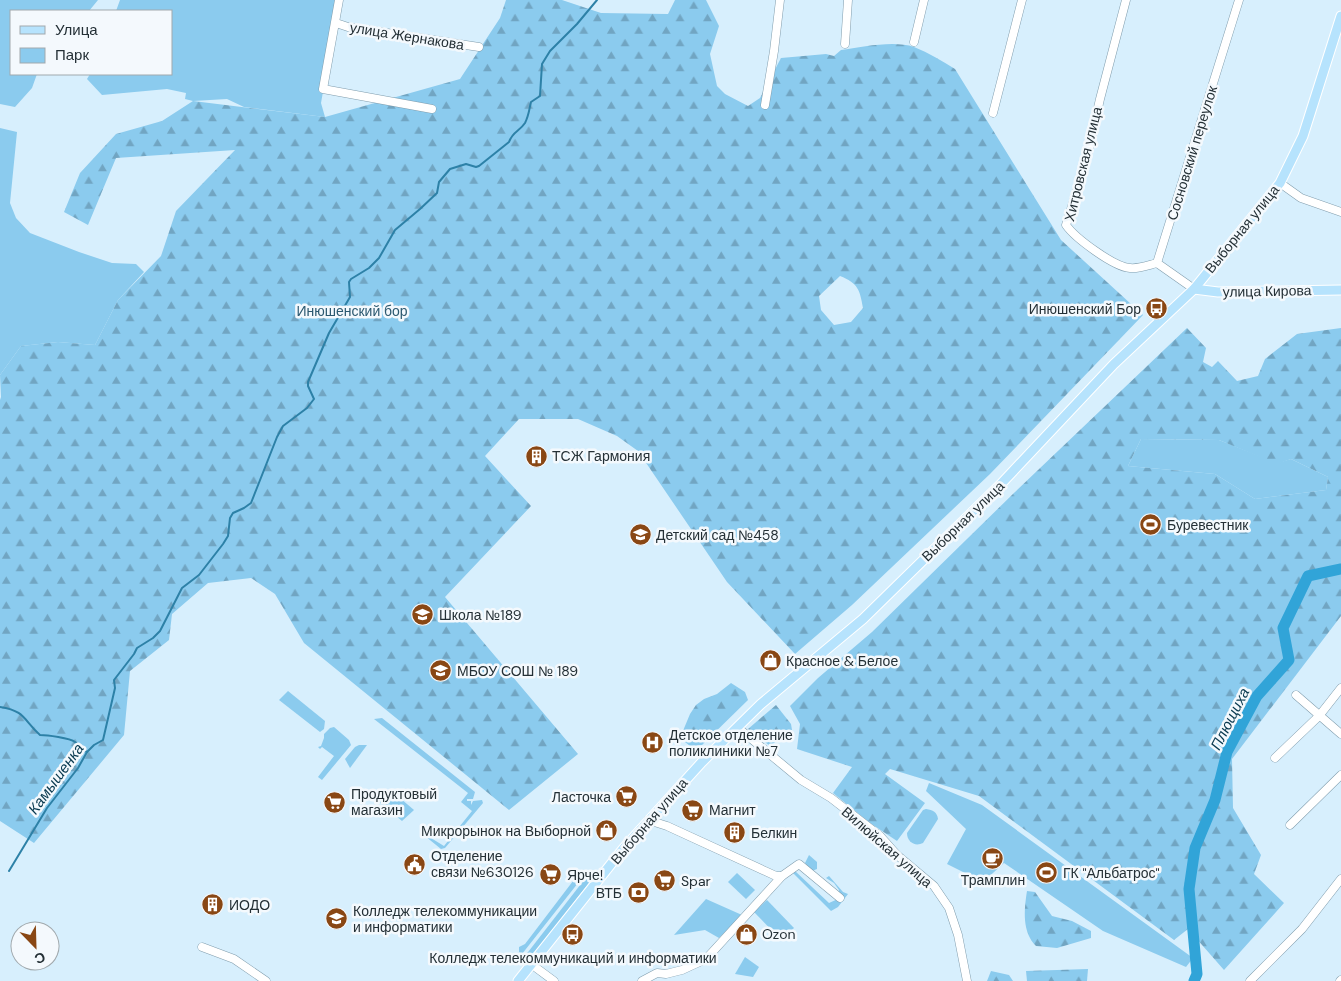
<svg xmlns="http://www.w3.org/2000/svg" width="1341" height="981" viewBox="0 0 1341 981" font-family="'DM Sans',sans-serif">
	<defs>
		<pattern id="forest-firs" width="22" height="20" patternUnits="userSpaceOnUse" patternTransform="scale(1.25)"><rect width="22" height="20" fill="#8bcbee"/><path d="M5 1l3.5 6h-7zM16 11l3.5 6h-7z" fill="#71a5c2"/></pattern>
	</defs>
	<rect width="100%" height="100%" fill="#d7effd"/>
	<g fill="#8bcbee">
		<polygon points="0,0 98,0 89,11 11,11 11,74 37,74 32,88 15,107 0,104"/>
		<polygon points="120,0 339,0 321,103 325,117 244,107 227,99 193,101 185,99 186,93 167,89 102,95 87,79 90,74 171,74 171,11 116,11"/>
		<polygon points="0,128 17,132 10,203 16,218 30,233 79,252 112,263 136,264 144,272 118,300 95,345 58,342 21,346 0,375"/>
		<polygon points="1141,439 1219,440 1277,463 1291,459 1328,477 1326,490 1255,499 1215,474 1128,466"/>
		<polygon points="288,691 325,721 324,729 320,732 279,700"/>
		<polygon points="382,718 475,792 473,799 467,799 467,801 471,801 471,805 473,801 482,800 483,803 445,848 441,849 425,836 426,835 444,846 472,811 461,802 468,793 374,719"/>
		<polygon points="334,727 349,740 351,745 322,780 318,777 334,756 322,747 320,749 318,747 321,746 324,738 324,734 330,728"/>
		<polygon points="359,745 367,745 350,768 345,759 355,747"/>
		<polygon points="929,783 982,805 1193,958 1186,967 1103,931 1004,863 983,882 947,864 966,829 926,791"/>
		<polygon points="381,789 394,793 414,810 402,821 372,796"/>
		<path d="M926,809c7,1 11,3 12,10l-15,24c-8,4 -16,-1 -16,-10l16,-23z"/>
		<polygon points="809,855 817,862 817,869 812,871 805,863"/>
		<polygon points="591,871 595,875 533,955 531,957 525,956"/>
		<polygon points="795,871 829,903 840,898 837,896 839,890 834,883 826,878 829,876 843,892 848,894 838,907 831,911 793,873"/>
		<polygon points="737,873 755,890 746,899 728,882"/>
		<polygon points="573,881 578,883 522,954 519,952 519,947 525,944"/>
		<polygon points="706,899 742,915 719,938 705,930 674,935"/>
		<polygon points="767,900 794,928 781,940 754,912"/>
		<polygon points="745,957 759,967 753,977 735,974"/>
	</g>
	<g fill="url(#forest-firs)" fill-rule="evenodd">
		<path d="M506,0h56l39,13 67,1 7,-14h31l13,26 -9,28 7,32 8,8 23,12 12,-8 21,-40 45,-4 8,2 7,-6c21,-3 53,-10 73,-3 15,6 28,14 41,22l106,171 82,75 -153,159 -138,131 -57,49 -68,-72 -89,-131 -21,-15 -39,-17h-59l-34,37 46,50 -86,91 133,157 -69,56 -205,-167 -29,-49 -24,-16 -43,5 -36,31 -3,26 -39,31 -6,64 -90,108 -34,-22v-421l1,-3 -1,-22 21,-29 37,-4 37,3 23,-45 43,-44 15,-45 59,-61 -119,8 -28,67 -24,-13 16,-39 36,-39 46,-13 31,-20 132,16 135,-38 40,-61zM840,276c18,7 20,14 23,32l-12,14 -17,3 -13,-15 -2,-14z"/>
		<path d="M1187,328l19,20 -3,14 9,5 6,-6 19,20 21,-5 7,-17 32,-25 44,-6v288l-109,143 1,49 28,47 -7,19 30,29 -60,67 -36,-41 -14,11 -195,-144 -89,-27 -5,5 40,29 -28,38 -27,-18 -37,-30 19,-26 -55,-18 3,-25 -10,-18 28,-28 54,-46 143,-140zM1141,439l78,1 58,24 14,-5 37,18 -2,13 -71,9 -40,-25 -87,-8z"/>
		<polygon points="731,683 745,692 748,700 702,745 690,746 680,738 690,714 696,705 704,699 717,694"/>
		<polygon points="776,705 791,724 792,730 770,746 748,729"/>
		<path d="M1027,891l8,1 17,24 20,5 19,10v7l-34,10 -21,-2c-14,-14 -12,-36 -9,-55z"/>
		<polygon points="1088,969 1087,981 1027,981 1026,971"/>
		<polygon points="991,971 1009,975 1013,981 987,981"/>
	</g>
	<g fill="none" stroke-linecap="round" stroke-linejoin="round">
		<g stroke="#2d81a7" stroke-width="2">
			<path d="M0,707c26,4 23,13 40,28 7,0 30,3 35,7 5,4 6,8 12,10"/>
			<path d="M9,871l38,-63 31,-40 9,-16 7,-7 9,-5 12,-52 -1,-8 20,-26 3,-6 16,-10 7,-7 22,-43 17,-13 24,-31 5,-8 2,-18 3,-5 11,-5 7,-5 26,-66 6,-11 24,-18 7,-9 -6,-13v-4l21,-49 21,-36 -1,-15 2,-3 18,-11 10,-10 16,-28 25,-21 17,-16 2,-11 11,-13 16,-5 10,3 3,-1 30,-24c4,-11 10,-10 16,-19 4,-8 4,-13 6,-21l9,-6 2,-32 8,-13 27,-27 20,-24"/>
		</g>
		<polyline stroke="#31a4d8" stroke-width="11" points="1194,981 1197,974 1189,889 1195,848 1215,800 1227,752 1257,696 1289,660 1283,628 1308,576 1341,569"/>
		<defs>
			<g id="minor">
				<polyline points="339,0 323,89 432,109"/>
				<path d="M1126,0l-26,99 -15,66 -19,60c9,13 48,42 64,43 9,1 19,-3 27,-5"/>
				<polyline points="336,23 348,27 479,47"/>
				<polyline points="914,42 924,0"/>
				<polyline points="845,44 848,0"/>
				<polyline points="765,105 774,51 780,0"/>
				<polyline points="993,113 1022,0"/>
				<polyline points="1280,183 1301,198 1341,212"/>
				<polyline points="1194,289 1157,263 1239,0"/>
				<polyline points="1296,695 1341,734"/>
				<polyline points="737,727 801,780 831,798 880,836 897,855 934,886 949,908 958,935 967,981"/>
				<polyline points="1275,758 1319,716 1341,688"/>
				<polyline points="648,820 667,826 776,876 782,876 799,864 840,898"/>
				<polyline points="1290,825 1341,775"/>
				<polyline points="202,947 234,959 266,981"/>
				<polyline points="531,964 554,981"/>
				<polyline points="642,981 657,973 666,974 682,970 706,959 782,876"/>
				<polyline points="1250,981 1302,929 1341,879"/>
				<polyline points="1340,981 1341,980"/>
			</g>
			<g id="major">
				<polyline points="1194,289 1218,292 1341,290"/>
				<polyline points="518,981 623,849 702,762 761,704 863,619 1000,485 1114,364 1194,289 1280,183 1303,136 1341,16"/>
			</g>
		</defs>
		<use href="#minor" stroke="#809dad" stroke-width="9"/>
		<use href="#major" stroke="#fff" stroke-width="11"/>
		<use href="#minor" stroke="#fff" stroke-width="8"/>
		<use href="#major" stroke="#b6e3fd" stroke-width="9"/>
	</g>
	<defs>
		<symbol id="bus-disc" viewBox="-11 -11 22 22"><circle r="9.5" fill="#894714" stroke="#f4f9fd"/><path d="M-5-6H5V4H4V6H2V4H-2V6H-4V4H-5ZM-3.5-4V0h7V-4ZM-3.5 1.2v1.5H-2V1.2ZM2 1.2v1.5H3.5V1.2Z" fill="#fff"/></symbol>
		<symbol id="building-disc" viewBox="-11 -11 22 22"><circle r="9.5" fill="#894714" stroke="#f4f9fd"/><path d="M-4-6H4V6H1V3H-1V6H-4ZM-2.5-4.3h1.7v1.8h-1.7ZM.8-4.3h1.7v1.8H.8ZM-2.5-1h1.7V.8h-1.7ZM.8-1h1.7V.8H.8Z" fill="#fff"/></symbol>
		<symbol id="stadium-disc" viewBox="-11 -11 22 22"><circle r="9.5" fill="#894714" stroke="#f4f9fd"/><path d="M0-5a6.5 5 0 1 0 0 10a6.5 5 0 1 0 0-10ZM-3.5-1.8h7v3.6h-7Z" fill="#fff"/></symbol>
		<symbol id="school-disc" viewBox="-11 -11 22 22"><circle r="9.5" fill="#894714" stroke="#f4f9fd"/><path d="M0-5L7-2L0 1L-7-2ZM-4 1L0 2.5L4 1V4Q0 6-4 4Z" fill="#fff"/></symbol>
		<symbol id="shop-disc" viewBox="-11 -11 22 22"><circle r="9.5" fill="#894714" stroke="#f4f9fd"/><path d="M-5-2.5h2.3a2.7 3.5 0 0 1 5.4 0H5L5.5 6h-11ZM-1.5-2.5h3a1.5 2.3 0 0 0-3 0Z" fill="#fff"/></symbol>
		<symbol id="hospital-disc" viewBox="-11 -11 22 22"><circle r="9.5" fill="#894714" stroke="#f4f9fd"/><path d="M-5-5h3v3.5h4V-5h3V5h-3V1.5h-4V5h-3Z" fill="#fff"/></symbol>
		<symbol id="supermarket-disc" viewBox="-11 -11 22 22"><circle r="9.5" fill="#894714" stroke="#f4f9fd"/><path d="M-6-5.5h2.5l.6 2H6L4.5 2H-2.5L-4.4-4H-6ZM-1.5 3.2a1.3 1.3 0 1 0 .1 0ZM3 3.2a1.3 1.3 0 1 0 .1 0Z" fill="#fff"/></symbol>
		<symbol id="cafe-disc" viewBox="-11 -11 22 22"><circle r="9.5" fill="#894714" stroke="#f4f9fd"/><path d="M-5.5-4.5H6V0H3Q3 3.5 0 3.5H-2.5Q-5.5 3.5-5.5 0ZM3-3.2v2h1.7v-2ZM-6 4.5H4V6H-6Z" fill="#fff"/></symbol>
		<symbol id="civic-disc" viewBox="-11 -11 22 22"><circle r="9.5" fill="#894714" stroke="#f4f9fd"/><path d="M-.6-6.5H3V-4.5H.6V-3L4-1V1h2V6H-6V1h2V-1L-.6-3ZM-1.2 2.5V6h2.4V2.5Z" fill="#fff"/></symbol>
		<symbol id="bank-disc" viewBox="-11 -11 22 22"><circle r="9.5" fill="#894714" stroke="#f4f9fd"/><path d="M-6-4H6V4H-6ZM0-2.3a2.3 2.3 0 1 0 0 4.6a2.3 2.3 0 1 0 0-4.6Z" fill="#fff"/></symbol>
		<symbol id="university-disc" viewBox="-11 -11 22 22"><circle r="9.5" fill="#894714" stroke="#f4f9fd"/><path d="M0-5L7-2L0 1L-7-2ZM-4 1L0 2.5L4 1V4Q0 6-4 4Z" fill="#fff"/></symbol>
	</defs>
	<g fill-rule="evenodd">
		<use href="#bus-disc" x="1144" y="296" width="25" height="25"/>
		<use href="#building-disc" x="524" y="444" width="25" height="25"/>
		<use href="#stadium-disc" x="1138" y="512" width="25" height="25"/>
		<use href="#school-disc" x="628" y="522" width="25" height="25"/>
		<use href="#school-disc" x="410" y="602" width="25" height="25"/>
		<use href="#shop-disc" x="758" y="648" width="25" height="25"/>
		<use href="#school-disc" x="428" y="658" width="25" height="25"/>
		<use href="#hospital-disc" x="640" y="730" width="25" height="25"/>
		<use href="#supermarket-disc" x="614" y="784" width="25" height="25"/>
		<use href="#supermarket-disc" x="322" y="790" width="25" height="25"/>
		<use href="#supermarket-disc" x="680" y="798" width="25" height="25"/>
		<use href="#shop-disc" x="594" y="818" width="25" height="25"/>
		<use href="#building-disc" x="722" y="820" width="25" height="25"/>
		<use href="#cafe-disc" x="980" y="846" width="25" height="25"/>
		<use href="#civic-disc" x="402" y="852" width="25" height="25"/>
		<use href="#stadium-disc" x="1034" y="860" width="25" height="25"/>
		<use href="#supermarket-disc" x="538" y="862" width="25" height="25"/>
		<use href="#supermarket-disc" x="652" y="868" width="25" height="25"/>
		<use href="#bank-disc" x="626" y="880" width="25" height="25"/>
		<use href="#building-disc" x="200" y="892" width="25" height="25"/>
		<use href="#university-disc" x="324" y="906" width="25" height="25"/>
		<use href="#shop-disc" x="734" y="922" width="25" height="25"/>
		<use href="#bus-disc" x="560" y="922" width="25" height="25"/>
	</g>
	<g text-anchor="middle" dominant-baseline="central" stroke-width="5" stroke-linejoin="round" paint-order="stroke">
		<g font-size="14" fill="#243036" stroke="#f4f9fd">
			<text transform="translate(407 36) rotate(9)">улица Жернакова</text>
			<text transform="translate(1192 153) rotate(-73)">Сосновский переулок</text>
			<text transform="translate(1083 164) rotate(-76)">Хитровская улица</text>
			<text transform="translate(1242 229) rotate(-51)">Выборная улица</text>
			<text transform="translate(1267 291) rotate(-1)">улица Кирова</text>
			<text transform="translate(963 521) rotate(-44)">Выборная улица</text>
			<text transform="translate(649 821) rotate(-49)">Выборная улица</text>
			<text transform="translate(887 847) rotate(41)">Вилюйская улица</text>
		</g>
		<g font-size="14" fill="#243036" stroke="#f4f9fd" text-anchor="start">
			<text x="1141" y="309" text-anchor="end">Инюшенский Бор</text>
			<text x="552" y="456">ТСЖ Гармония</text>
			<text x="1167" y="525">Буревестник</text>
			<text x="656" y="535">Детский сад №458</text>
			<text x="439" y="615">Школа №189</text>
			<text x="786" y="661">Красное &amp; Белое</text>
			<text x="457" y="671">МБОУ СОШ № 189</text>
			<text x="669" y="735">Детское отделение<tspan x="669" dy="16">поликлиники №7</tspan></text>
			<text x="351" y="794">Продуктовый<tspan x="351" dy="16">магазин</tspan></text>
			<text x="611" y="797" text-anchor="end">Ласточка</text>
			<text x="709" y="810">Магнит</text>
			<text x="591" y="831" text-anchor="end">Микрорынок на Выборной</text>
			<text x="751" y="833">Белкин</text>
			<text x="431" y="856">Отделение<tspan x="431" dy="16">связи №630126</tspan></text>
			<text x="1063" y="873">ГК "Альбатрос"</text>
			<text x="567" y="875">Ярче!</text>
			<text x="993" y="880" text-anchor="middle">Трамплин</text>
			<text x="681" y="881">Spar</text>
			<text x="622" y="893" text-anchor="end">ВТБ</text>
			<text x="229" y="905">ИОДО</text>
			<text x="353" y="911">Колледж телекоммуникации<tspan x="353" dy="16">и информатики</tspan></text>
			<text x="762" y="934">Ozon</text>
			<text x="573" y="958" text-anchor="middle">Колледж телекоммуникаций и информатики</text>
		</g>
		<g font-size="14" fill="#2c5970" stroke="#f4f9fd">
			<text x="352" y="311">Инюшенский бор</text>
		</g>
		<g font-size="15" font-style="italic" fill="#08394f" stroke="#f4f9fd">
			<text transform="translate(1230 719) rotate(-63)">Плющиха</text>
			<text transform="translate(56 779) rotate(-54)">Камышенка</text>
		</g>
	</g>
	<rect x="10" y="10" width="162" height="65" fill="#f4f9fd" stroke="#a1a9ad"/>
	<rect x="20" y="26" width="25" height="8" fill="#b6e3fd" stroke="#a1a9ad"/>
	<text x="55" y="35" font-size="15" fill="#243036">Улица</text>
	<rect x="20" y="48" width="25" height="15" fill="#8bcbee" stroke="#a1a9ad"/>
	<text x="55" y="60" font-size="15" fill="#243036">Парк</text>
	<g transform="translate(35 946) rotate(157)"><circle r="24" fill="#f4f9fd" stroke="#a1a9ad"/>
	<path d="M0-4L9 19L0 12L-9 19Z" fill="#894714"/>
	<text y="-8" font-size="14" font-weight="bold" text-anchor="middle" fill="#243036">С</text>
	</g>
</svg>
